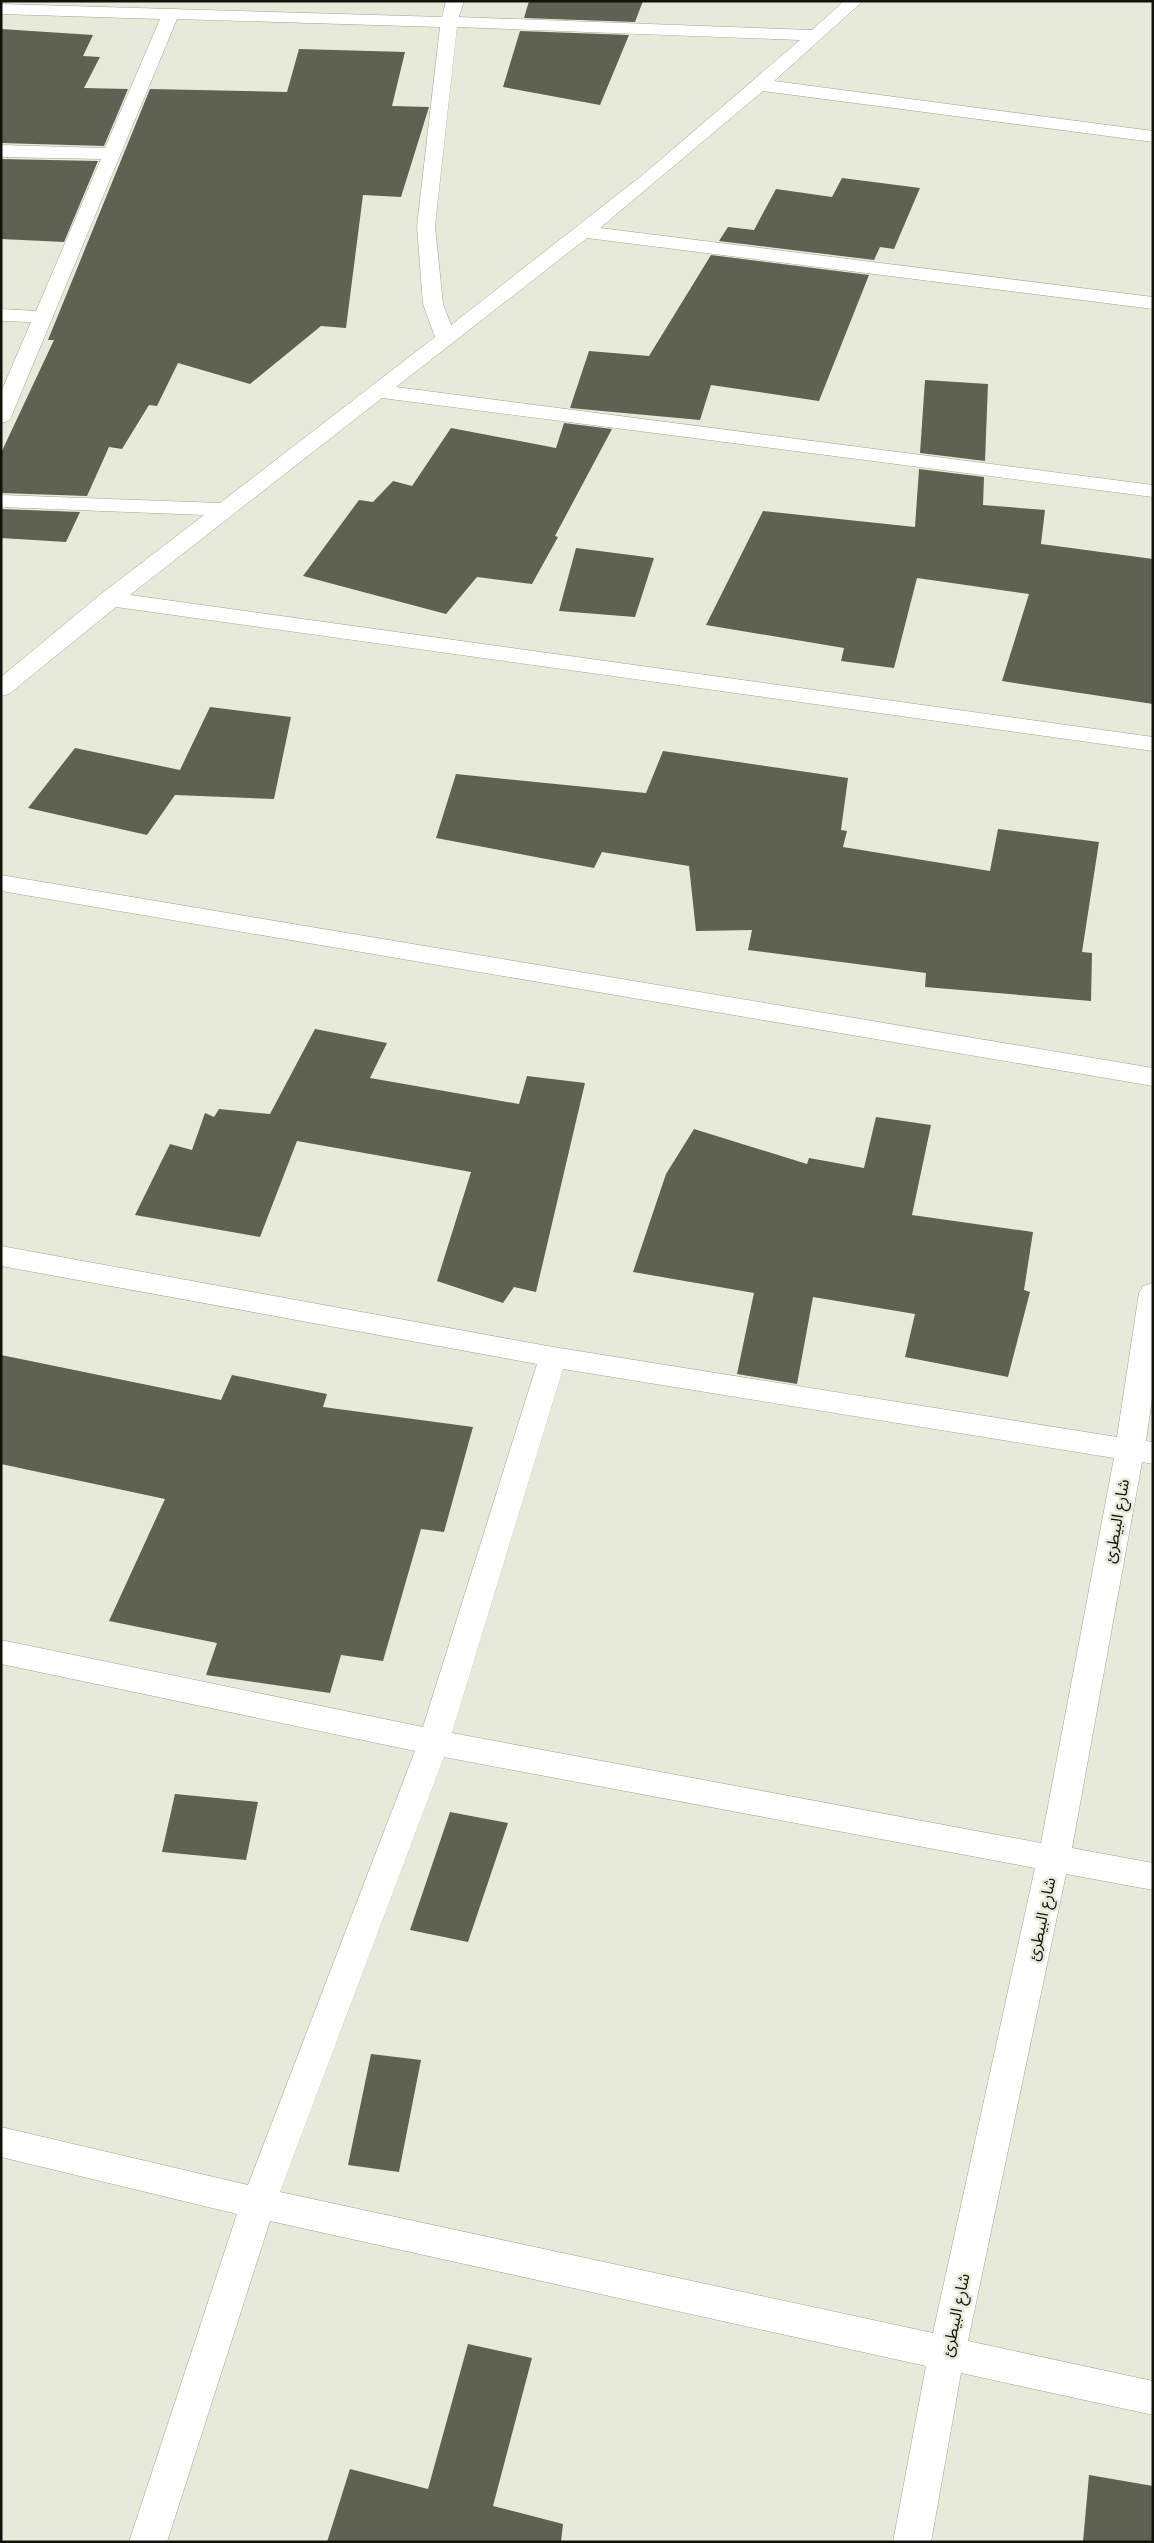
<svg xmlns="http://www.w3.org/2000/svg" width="1154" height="2543" viewBox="0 0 1154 2543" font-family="Inter,'Noto Sans Arabic',sans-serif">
	<rect width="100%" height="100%" fill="#e8ead9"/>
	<g fill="#5f6152">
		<polygon points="529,1 643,1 635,22 524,18"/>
		<polygon points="1,29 93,35 83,56 100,57 84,88 128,89 104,146 1,143"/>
		<polygon points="520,31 629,35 600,105 503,87"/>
		<polygon points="299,49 405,52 392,106 429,107 401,197 363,195 346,328 321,326 250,384 178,363 157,406 149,405 122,449 109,447 87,496 1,493 1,453 54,340 48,340 150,89 287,92"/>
		<polygon points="1,159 98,161 64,242 1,239"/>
		<polygon points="842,178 920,188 894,249 880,247 874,260 719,241 728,227 754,230 776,189 832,197"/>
		<polygon points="711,255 869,275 819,401 711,385 700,420 570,408 589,351 649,356"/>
		<polygon points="925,380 988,384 985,461 920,453"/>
		<polygon points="564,423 612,429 555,536 558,537 532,584 477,577 446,614 303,576 359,500 373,502 393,481 412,486 451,428 556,448"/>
		<polygon points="919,469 984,477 983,505 1045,510 1041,544 1153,559 1153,704 1002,681 1029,594 917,578 894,668 841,661 844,648 706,625 763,511 915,527"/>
		<polygon points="1,509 80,512 66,542 1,538"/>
		<polygon points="576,548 654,558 635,617 559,611"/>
		<polygon points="210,707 291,717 274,799 175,795 147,835 28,808 75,748 180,770"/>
		<polygon points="663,751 848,778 841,830 847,831 843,847 990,871 998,829 1099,842 1082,952 1092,953 1091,1001 925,987 926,973 748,950 752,930 696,931 689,866 602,852 594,868 436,838 456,774 646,793"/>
		<polygon points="315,1029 387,1043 370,1078 519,1104 527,1076 585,1083 536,1292 514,1287 503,1303 437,1281 471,1172 297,1141 260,1237 135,1215 170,1144 192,1150 205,1113 214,1117 219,1109 270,1114"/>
		<polygon points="876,1117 931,1125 912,1215 1033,1232 1024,1290 1030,1292 1008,1377 905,1357 915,1314 813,1297 797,1384 737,1374 754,1293 633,1272 666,1174 694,1129 807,1164 809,1158 864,1168"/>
		<polygon points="1,1355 221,1400 232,1375 327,1394 323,1407 473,1427 444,1532 421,1529 383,1661 341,1655 330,1693 206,1675 217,1643 109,1621 165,1499 1,1464"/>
		<polygon points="175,1794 258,1802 246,1860 162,1852"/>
		<polygon points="450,1812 508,1823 468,1942 410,1930"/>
		<polygon points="371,2054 421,2060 399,2172 348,2165"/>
		<polygon points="468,2344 532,2358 493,2506 563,2524 561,2542 327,2542 350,2469 428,2489"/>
		<polygon points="1089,2475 1153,2486 1153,2542 1083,2542"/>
	</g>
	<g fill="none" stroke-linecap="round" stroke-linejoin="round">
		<defs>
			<g id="minor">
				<path d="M446,1h18l-5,16 353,13 32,-29h19l-89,80 379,50v11l-390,-51 -163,137 553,69v12l-566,-71 -191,149 757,98v12l-771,-99 -252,197 1023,142v14l-1037,-144 -107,87 -8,2v-19l100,-83 103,-79 -203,-8v-12l219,8 215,-166 -12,-33 -6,-78 23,-199 -263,-8 -166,398 -3,4 -7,2v-31l30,-70 -30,-1v-12l35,2 65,-152 -100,-2v-12l104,3 55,-129 -159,-5v-10l441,13zM457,27l343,13 -155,133 -194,152 -8,-21 -8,-78z"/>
				<polygon points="1,875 1153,1068 1153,1086 1,891"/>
				<path d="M1,1246l552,101 564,90 22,-144 4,-7 10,-3v108l-7,50 7,1v22l-11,-2 -70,386 81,15v27l-87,-16 -98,467 185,40v34l-192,-42 -30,169h-38l33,-176 -656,-145 -103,321h-38l108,-328 -236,-57v-30l247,58 167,-434 -414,-87v-24l422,87 114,-363 -536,-98zM563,1369l551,89 -73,385 -589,-110zM444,1757l591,111 -102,465 -653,-141z"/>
			</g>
		</defs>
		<use href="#minor" stroke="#a1a393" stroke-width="1"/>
		<use href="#minor" fill="#fff" fill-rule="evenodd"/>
	</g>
	<g text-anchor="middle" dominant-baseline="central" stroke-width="5" stroke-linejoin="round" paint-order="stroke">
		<g font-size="16" fill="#11120c" stroke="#e8ead9">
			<text transform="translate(1116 1521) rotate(-80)">شارع البيطرئ</text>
			<text transform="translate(1041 1919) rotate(-78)">شارع البيطرئ</text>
			<text transform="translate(955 2315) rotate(-78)">شارع البيطرئ</text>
		</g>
	</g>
	<rect width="1154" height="2543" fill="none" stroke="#11120c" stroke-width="5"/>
</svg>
